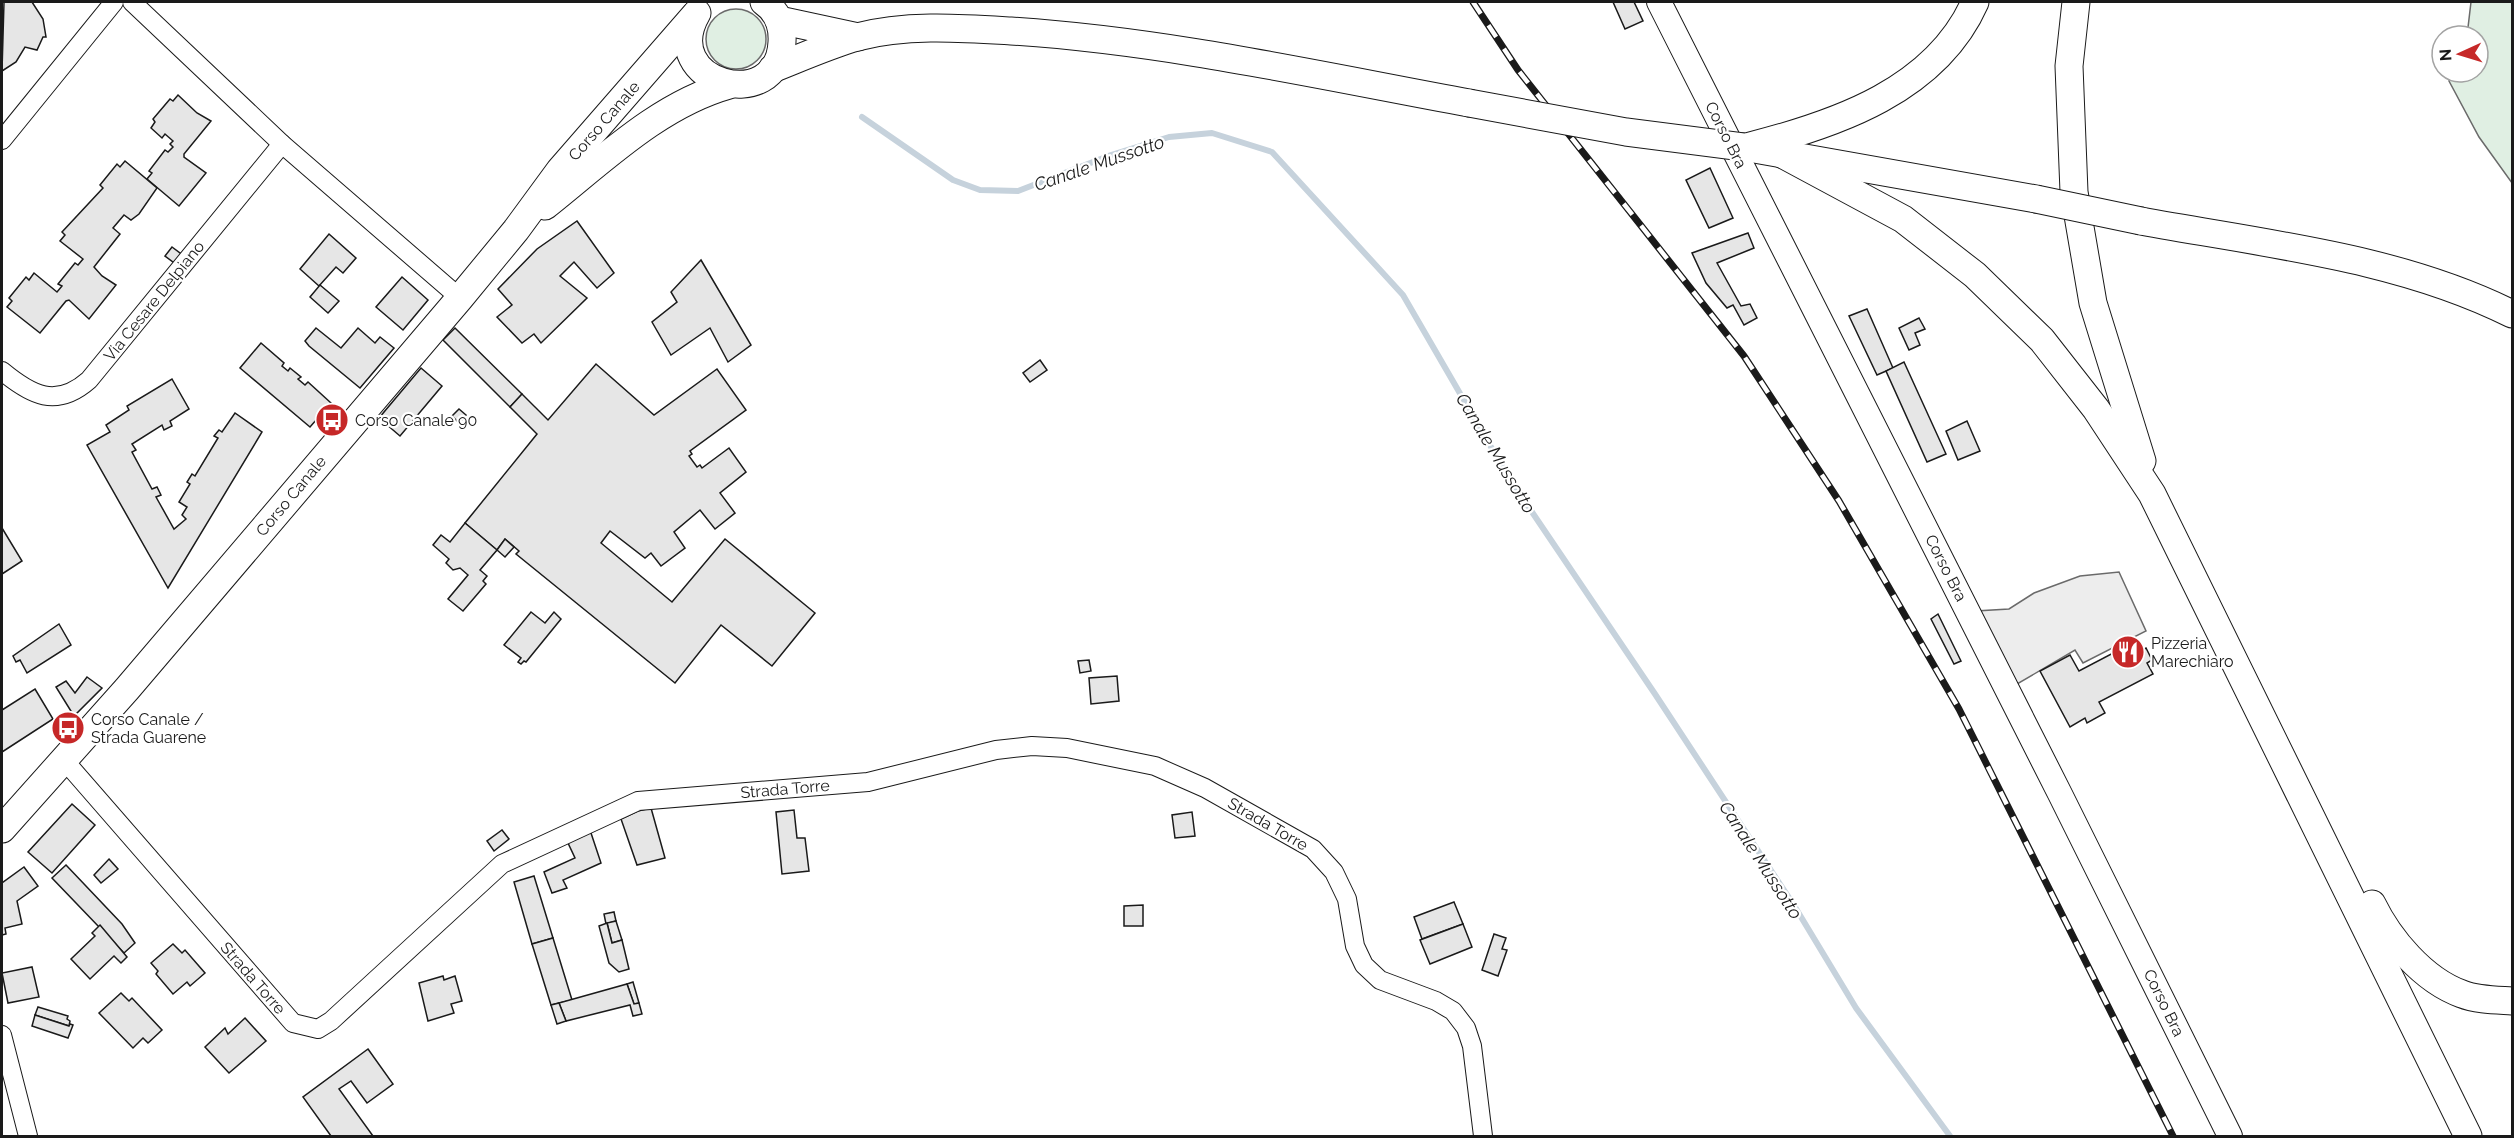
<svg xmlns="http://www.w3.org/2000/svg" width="2514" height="1138" viewBox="0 0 2514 1138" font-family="Raleway,sans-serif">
	<rect width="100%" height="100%" fill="#fff"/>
	<g fill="#e0efe3" stroke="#6a6a6a" stroke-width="1.5">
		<polygon points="2471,2 2512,2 2512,183 2479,137 2449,81 2453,72 2478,72 2478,36 2467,36"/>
		<circle cx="736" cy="39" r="30"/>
	</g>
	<polygon fill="#ededed" stroke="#6a6a6a" stroke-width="1.5" points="2119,572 2146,631 2083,663 2075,650 2012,687 1976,611 2009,609 2034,593 2080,576"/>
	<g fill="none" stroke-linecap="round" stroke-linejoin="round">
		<polyline stroke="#c6d2dc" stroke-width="6" points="862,117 953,180 980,190 1018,191 1111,155 1169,137 1212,133 1272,152 1403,295 1509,478 1655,694 1795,907 1856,1008 1950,1136"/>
	</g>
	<g fill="#e6e6e6" stroke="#1a1a1a" stroke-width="1.5">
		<polygon points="4,2 32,2 43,19 46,37 43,37 37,50 25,47 16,62 2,71"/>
		<polygon points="1613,2 1634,2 1643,21 1625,29"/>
		<polygon points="178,95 197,113 211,121 184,154 184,157 206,173 179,206 147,179 152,173 149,171 165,150 168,152 173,147 170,144 173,141 165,134 162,138 151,128 155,122 153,119 170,99 173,101"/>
		<polygon points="125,161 157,188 139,214 131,220 124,215 113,228 120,234 94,267 102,276 116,285 89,319 69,300 66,301 40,333 7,307 12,301 9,298 26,277 29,280 34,273 57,292 62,286 58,284 75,263 78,265 83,259 60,241 65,235 62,232 103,188 100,185 117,164 120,167"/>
		<polygon points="1710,168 1733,218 1709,228 1686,180"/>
		<polygon points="577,221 614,273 597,288 574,262 560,276 587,298 541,343 534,334 522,343 497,317 512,305 498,289 537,249"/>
		<polygon points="1748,233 1754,248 1717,263 1741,306 1750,304 1757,318 1744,325 1733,305 1727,308 1706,283 1692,253"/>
		<polygon points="329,234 356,258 343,273 336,267 319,286 300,269"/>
		<polygon points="172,247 184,256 177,265 165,256"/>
		<polygon points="701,260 751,345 728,362 710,328 671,355 652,322 677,302 671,292"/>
		<polygon points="402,277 428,300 403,330 376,307"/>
		<polygon points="320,285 339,301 328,313 310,297"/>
		<polygon points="1867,309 1893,368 1877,375 1849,316"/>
		<polygon points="1919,318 1925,329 1915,333 1920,345 1909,350 1899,328"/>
		<polygon points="316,328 341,348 358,328 375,343 380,337 394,348 360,388 309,346 305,341"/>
		<polygon points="455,328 522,394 510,407 443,340"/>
		<polygon points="261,343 284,363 282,366 288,371 290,368 301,377 298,379 305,385 308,382 331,403 310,427 240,368"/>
		<polygon points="1040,360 1047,370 1030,382 1023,373"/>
		<polygon points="1904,362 1946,454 1927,462 1886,371"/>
		<polygon points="596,364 654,415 717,369 746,410 690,451 692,454 689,456 697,467 700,465 702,468 729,448 746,472 720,493 735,513 715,529 700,510 674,532 685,548 661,566 651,553 645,558 610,531 601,543 672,602 725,539 815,613 772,666 721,625 675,683 516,554 519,551 505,539 497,550 465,523 537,434 510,407 522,394 548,420"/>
		<polygon points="421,368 442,386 400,436 379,418"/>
		<polygon points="172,379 189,409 170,421 172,426 164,430 162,425 132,444 136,450 132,452 152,489 157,487 161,495 156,497 174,529 186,519 182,515 187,507 179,502 190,484 187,482 192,474 195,476 218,438 214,436 219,430 222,432 235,413 262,432 168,588 87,445 110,432 106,425 129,410 127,406"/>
		<polygon points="459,409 466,415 459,423 452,416"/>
		<polygon points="1967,421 1980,451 1958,460 1946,431"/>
		<polygon points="465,523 497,550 480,570 487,576 483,581 486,584 463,611 448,599 468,575 460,568 453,570 446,563 449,559 433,545 441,535 450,542"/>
		<polygon points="2,528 22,561 2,574"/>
		<polygon points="505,539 514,547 505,557 497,550"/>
		<polygon points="531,612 545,623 554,612 561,619 526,662 524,661 521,664 518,662 521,658 504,645"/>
		<polygon points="1938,614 1961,661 1954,664 1931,619"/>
		<polygon points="59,624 71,645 27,673 20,660 16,662 13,656"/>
		<polygon points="2136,641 2141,651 2146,648 2152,660 2147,663 2153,674 2099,702 2105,713 2087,723 2085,718 2070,727 2040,671 2070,655 2079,671"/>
		<polygon points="1089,660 1091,671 1080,673 1078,661"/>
		<polygon points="1117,676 1119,701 1091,704 1089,678"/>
		<polygon points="87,677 102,688 74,716 56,687 66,681 75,693"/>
		<polygon points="35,689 53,719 2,752 2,710"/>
		<polygon points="72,804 95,825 52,873 28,852"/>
		<polygon points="651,808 665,858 637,865 621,819 638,811"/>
		<polygon points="794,810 797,838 805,838 809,871 782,874 776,812"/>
		<polygon points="1192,812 1195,836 1175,838 1172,815"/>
		<polygon points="502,830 509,839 494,851 487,841"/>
		<polygon points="590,830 601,863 563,880 567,888 552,893 544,872 575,858 568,843"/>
		<polygon points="109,859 118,869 101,883 94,875"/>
		<polygon points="66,865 122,924 135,943 124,953 52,878"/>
		<polygon points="24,867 38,886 17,901 22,924 5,928 6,934 2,935 2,883"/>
		<polygon points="534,876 553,938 532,944 514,882"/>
		<polygon points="1454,902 1463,924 1422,939 1414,917"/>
		<polygon points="1143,905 1143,926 1124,926 1124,906"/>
		<polygon points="614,912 616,921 606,924 604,914"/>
		<polygon points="616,921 622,940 612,943 607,923"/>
		<polygon points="607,923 612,943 622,940 629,969 619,972 609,963 599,926"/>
		<polygon points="1463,924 1472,947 1430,964 1420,940"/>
		<polygon points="100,925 127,957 121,963 114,956 90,979 71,959 95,936 92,933"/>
		<polygon points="1494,934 1506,938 1502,949 1507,950 1498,976 1482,970"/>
		<polygon points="553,938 572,1000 551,1005 532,944"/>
		<polygon points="173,944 182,953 185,950 205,973 190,986 187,982 173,994 156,974 158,971 151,963"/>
		<polygon points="32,967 39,997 8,1003 2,973"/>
		<polygon points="443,976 444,980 455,976 462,1001 451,1004 454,1013 428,1021 419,983"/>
		<polygon points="633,982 639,1003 634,1004 627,984"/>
		<polygon points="627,984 634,1004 639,1003 642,1014 633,1016 630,1005 566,1021 559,1003"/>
		<polygon points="121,993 129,1001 132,998 162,1030 148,1043 143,1038 133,1048 99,1013"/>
		<polygon points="559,1003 566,1021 557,1024 551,1005"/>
		<polygon points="38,1007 68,1016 67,1019 70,1021 69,1026 35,1015"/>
		<polygon points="35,1015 69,1026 70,1024 73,1025 68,1038 32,1026"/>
		<polygon points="245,1018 266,1041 229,1073 205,1047 225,1028 228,1034"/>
		<polygon points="368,1049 393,1084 367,1103 351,1081 339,1089 373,1136 331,1136 303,1097"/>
	</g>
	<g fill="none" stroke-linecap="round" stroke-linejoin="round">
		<defs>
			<g id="street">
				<polyline points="132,2 282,144 460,298"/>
				<polyline points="2,140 114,2"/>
				<path d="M2,371c29,24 54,38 87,9l193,-236"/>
				<polyline points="64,760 293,1023 318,1029 331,1021 502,864 638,801 868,782 996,750 1032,746 1067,748 1155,766 1205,788 1313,849 1334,872 1347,899 1355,946 1364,965 1380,980 1436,1001 1453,1011 1466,1028 1472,1046 1483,1136"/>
				<polyline points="2,1035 28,1136"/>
			</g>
			<polyline id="secondary" points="1659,2 2060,794 2230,1136"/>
			<g id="primary">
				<polyline points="2076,2 2069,66 2074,192 2093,303 2142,461"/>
				<path d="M697,13c-41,71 82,103 85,29 1,-16 -5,-31 -18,-40"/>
				<polyline points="779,20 858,37"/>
				<path d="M772,69c28,-11 57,-24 85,-32 49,-13 104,-9 154,-6 155,10 306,44 458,72"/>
				<path d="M1750,146c87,-22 186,-56 225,-144"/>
				<polyline points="1743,147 2036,199"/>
				<polyline points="1782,154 1903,219 1975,275 2042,340 2096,409 2152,494 2468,1136"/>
				<path d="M545,206c57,-45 113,-101 184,-121"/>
				<path d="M2141,221c124,23 257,36 371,93"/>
				<polyline points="2,829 127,689 460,298 516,230 560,170 695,15"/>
				<path d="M2372,904c17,35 51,76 90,90 15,6 34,6 50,7"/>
			</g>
		</defs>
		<use href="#street" stroke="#1a1a1a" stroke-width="20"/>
		<use href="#secondary" stroke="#1a1a1a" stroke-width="26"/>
		<use href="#primary" stroke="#1a1a1a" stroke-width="29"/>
		<use href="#street" stroke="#fff" stroke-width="18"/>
		<use href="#secondary" stroke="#fff" stroke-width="24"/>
		<use href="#primary" stroke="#fff" stroke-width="27"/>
		<defs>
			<polyline id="rail" points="1473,2 1518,70 1744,356 1839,501 1959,709 2173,1136"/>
		</defs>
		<use href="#rail" stroke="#1a1a1a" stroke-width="7"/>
		<use href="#rail" stroke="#fff" stroke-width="4.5" stroke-dasharray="14" stroke-linecap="butt"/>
		<defs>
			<g id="primary-bridge">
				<polyline points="1469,103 1626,132 1743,147"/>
				<polyline points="2036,199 2141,221"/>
			</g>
		</defs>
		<use href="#primary-bridge" stroke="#1a1a1a" stroke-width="29" stroke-linecap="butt"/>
		<use href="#primary-bridge" stroke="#fff" stroke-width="27"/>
	</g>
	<defs>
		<symbol id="bus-disc" viewBox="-11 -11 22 22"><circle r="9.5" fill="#c62828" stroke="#fff"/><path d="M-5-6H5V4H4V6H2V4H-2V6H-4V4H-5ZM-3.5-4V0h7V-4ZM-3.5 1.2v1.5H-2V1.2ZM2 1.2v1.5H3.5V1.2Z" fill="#fff"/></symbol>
		<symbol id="restaurant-disc" viewBox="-11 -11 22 22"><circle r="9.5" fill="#c62828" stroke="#fff"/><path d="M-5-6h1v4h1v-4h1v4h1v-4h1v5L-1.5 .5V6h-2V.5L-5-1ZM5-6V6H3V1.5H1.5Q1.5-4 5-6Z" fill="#fff"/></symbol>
	</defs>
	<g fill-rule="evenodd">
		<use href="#bus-disc" x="313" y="401" width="38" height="38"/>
		<use href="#restaurant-disc" x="2109" y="633" width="38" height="38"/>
		<use href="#bus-disc" x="49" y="709" width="38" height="38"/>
	</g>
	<g text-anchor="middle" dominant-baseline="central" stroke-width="4.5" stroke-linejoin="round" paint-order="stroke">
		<g font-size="16" fill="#1a1a1a" stroke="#fff">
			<text transform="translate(604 121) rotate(-49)">Corso Canale</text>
			<text transform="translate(1726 135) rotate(63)">Corso Bra</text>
			<text transform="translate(154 301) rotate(-51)">Via Cesare Delpiano</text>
			<text transform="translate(291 496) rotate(-50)">Corso Canale</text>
			<text transform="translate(1946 568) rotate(63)">Corso Bra</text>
			<text transform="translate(785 789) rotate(-5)">Strada Torre</text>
			<text transform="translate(1268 824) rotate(30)">Strada Torre</text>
			<text transform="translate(253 978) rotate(49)">Strada Torre</text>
			<text transform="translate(2164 1003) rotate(64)">Corso Bra</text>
		</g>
		<g font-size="16" fill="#1a1a1a" stroke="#fff" text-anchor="start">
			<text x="355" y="420">Corso Canale 90</text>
			<text x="2151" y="643">Pizzeria<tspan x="2151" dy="18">Marechiaro</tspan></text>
			<text x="91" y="719">Corso Canale /<tspan x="91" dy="18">Strada Guarene</tspan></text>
		</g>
		<g font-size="18" font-style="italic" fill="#1a1a1a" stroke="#fff">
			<text transform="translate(1099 163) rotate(-19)">Canale Mussotto</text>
			<text transform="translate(1496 453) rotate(59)">Canale Mussotto</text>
			<text transform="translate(1761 860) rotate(57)">Canale Mussotto</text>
		</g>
	</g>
	<rect width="2514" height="1138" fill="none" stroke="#1a1a1a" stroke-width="6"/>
	<g transform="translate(2460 54) rotate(266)"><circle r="28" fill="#ffffff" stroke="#a3a3a3" stroke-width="1.5"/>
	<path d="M0-4.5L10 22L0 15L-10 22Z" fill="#c62828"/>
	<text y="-9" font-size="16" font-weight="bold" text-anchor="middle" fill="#1a1a1a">N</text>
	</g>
</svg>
